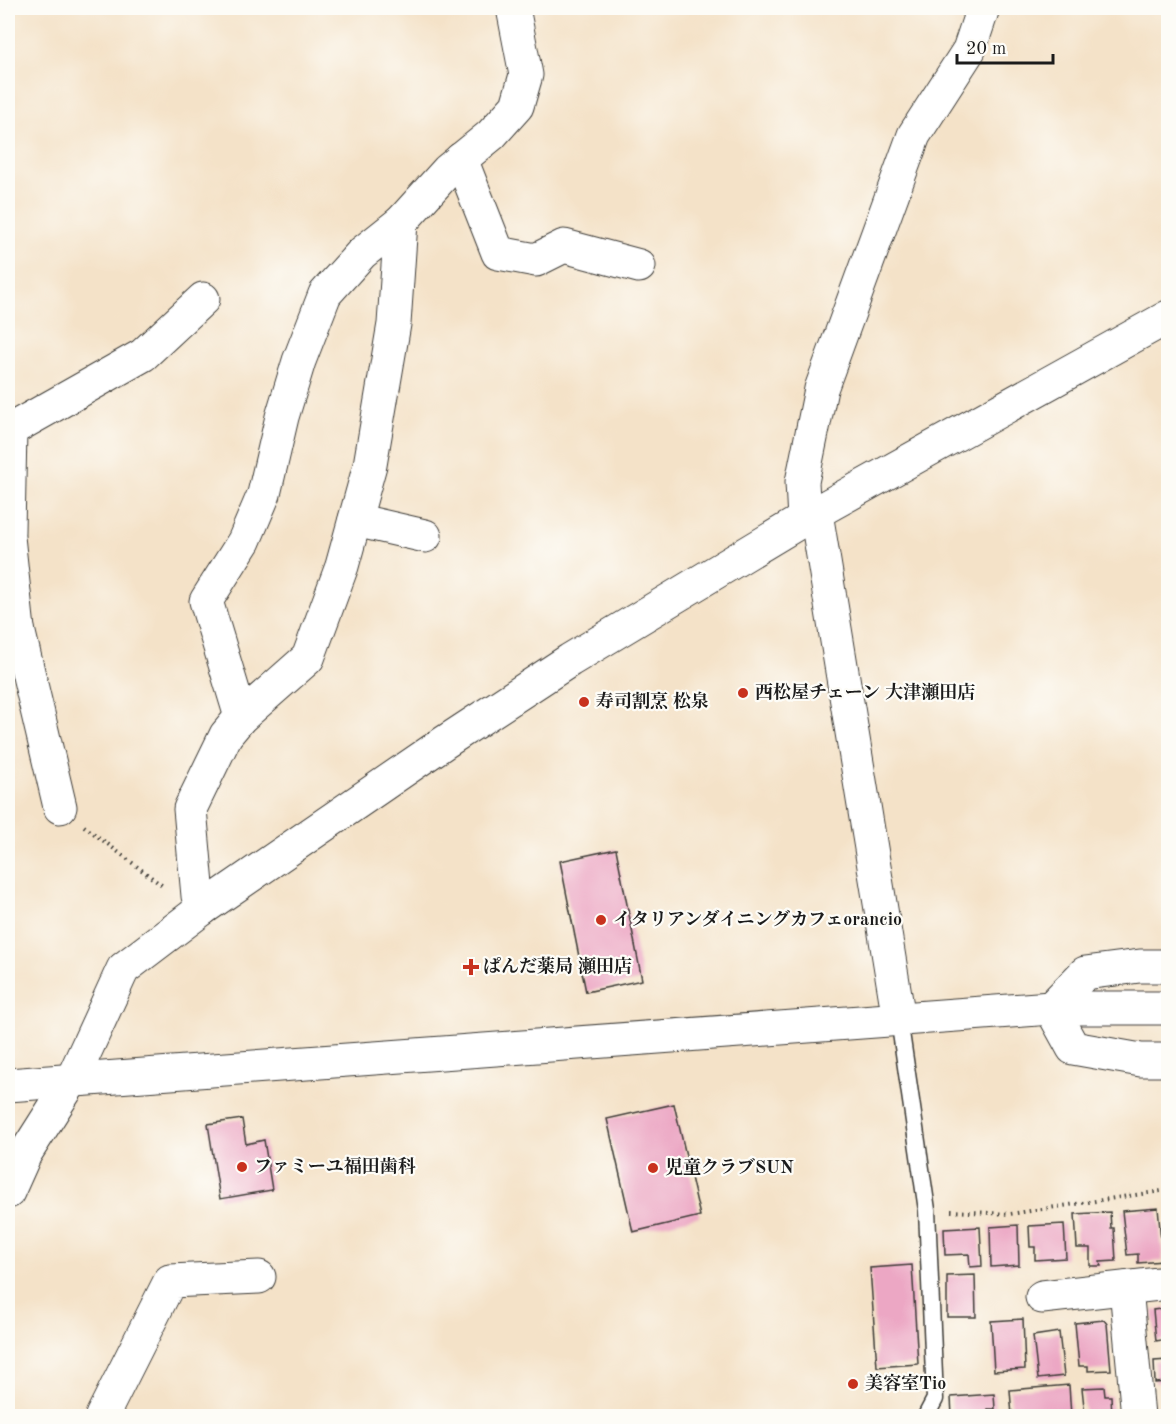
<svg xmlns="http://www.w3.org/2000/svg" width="1176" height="1424" viewBox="0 0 1176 1424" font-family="'Old Standard TT','Noto Serif JP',serif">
	<rect width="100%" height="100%" fill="#fdfcf7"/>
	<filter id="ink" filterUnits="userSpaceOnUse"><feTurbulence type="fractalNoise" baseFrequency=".0167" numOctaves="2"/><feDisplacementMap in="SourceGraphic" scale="12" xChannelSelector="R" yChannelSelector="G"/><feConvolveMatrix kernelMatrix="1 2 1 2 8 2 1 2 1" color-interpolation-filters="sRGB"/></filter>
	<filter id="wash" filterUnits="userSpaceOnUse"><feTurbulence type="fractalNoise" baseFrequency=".008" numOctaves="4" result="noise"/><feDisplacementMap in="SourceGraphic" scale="24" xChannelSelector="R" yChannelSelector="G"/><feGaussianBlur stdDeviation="1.35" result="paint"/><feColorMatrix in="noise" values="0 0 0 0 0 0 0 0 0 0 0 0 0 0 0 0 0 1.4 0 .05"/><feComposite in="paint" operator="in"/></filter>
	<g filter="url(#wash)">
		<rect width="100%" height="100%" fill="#f4e2c8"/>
		<g id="blocks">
			<g fill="#eca7c4">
				<polygon points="616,849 642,980 586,992 560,861"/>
				<polygon points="674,1104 700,1216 633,1232 607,1119"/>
				<polygon points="242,1119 246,1144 264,1140 272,1190 220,1199 208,1124"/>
				<polygon points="1158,1208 1163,1261 1138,1263 1138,1254 1127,1255 1122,1211"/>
				<polygon points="1110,1212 1111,1228 1114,1228 1116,1261 1100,1262 1101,1266 1090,1266 1090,1248 1077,1248 1075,1214"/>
				<polygon points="1064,1224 1066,1258 1035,1260 1035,1247 1030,1247 1029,1226"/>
				<polygon points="1018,1225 1019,1265 991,1267 990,1227"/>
				<polygon points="980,1227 982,1266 970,1267 969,1254 945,1255 944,1229"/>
				<polygon points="912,1265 918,1364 877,1367 870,1268"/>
				<polygon points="975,1275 976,1317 947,1317 947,1276"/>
				<polygon points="1168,1308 1168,1339 1156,1341 1153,1310"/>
				<polygon points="1023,1319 1025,1369 994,1371 991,1321"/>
				<polygon points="1104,1320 1107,1324 1111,1370 1088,1371 1088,1366 1079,1366 1075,1323"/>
				<polygon points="1059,1332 1064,1376 1038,1379 1033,1336"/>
				<polygon points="1168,1360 1168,1382 1155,1383 1154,1361"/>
				<polygon points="1069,1385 1071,1416 1012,1416 1010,1390"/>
				<polygon points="1104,1387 1105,1396 1111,1396 1112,1416 1085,1416 1082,1388"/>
				<polygon points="994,1394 995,1409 988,1409 989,1416 952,1416 951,1397"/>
			</g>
		</g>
	</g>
	<g filter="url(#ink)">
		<use href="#blocks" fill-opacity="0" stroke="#3c3a36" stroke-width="1.5"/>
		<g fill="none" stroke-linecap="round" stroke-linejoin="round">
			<defs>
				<polyline id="lane" points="899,1019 927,1210 935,1399 926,1416"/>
				<g id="street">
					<polyline points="461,159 498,253 536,260 564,246 639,266"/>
					<polyline points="816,513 899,1019"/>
					<polyline points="804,519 802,482 821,389 914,135 969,50 983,8"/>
					<polyline points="355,520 425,536"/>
					<polyline points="8,532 10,430 143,355 203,299"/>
					<polyline points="8,537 18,629 8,631"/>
					<polyline points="18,629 60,807"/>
					<polyline points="241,717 206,601 244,541 264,494 282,417 299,361 325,294 362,253 401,222"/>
					<polyline points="202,909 198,896 190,809 226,735 241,717 308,658 342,566 370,465 394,324 401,222 448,170 491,135 517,106 526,75 513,8"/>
					<polyline points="1168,966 1140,966 1085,973 1051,1008 1073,1048 1141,1060 1168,1060"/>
					<polyline points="72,1080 123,969 202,909 445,742 570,660 804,519 1168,317"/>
					<polyline points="1126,1288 1138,1416"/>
					<polyline points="1042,1297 1168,1283"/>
					<polyline points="102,1416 170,1281 259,1277"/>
				</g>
				<g id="secondary">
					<polyline points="8,1085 1051,1008 1168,1008"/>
					<polyline points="8,1192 25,1154 72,1080"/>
				</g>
			</defs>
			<use href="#lane" stroke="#3c3a36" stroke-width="19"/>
			<use href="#street" stroke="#3c3a36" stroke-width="35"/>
			<use href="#secondary" stroke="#3c3a36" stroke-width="35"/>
			<g stroke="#3c3a36" stroke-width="4" stroke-dasharray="1.5 4.5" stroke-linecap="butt">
				<polyline points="84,826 164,887"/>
				<polyline points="951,1211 1010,1214 1168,1190"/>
			</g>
			<use href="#lane" stroke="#fff" stroke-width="16"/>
			<use href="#street" stroke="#fff" stroke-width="33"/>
			<use href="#secondary" stroke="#fff" stroke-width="33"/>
		</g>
	</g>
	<g fill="#c8321e" stroke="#fdfcf7" stroke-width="2">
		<circle cx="743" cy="693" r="6"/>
		<circle cx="584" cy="702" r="6"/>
		<circle cx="601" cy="920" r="6"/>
		<path d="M468 958h6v6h6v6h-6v6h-6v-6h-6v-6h6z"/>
		<circle cx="242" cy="1167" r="6"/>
		<circle cx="653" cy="1168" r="6"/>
		<circle cx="853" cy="1384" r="6"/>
	</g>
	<g text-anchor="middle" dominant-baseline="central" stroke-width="4.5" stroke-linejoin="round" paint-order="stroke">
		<g font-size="18" font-weight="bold" fill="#1c1c1c" stroke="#fdfcf7" text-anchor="start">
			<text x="755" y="693">西松屋チェーン 大津瀬田店</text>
			<text x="596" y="702">寿司割烹 松泉</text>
			<text x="613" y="920">イタリアンダイニングカフェorancio</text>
			<text x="483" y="967">ぱんだ薬局 瀬田店</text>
			<text x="254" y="1167">ファミーユ福田歯科</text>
			<text x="665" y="1168">児童クラブSUN</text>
			<text x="865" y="1384">美容室Tio</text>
		</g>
	</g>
	<rect width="1176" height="1424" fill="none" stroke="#fdfcf7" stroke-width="30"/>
	<path d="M957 54v9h96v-9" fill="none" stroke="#1c1c1c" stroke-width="3"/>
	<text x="966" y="54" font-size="18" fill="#1c1c1c" stroke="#fdfcf7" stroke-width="4.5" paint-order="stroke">20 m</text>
</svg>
